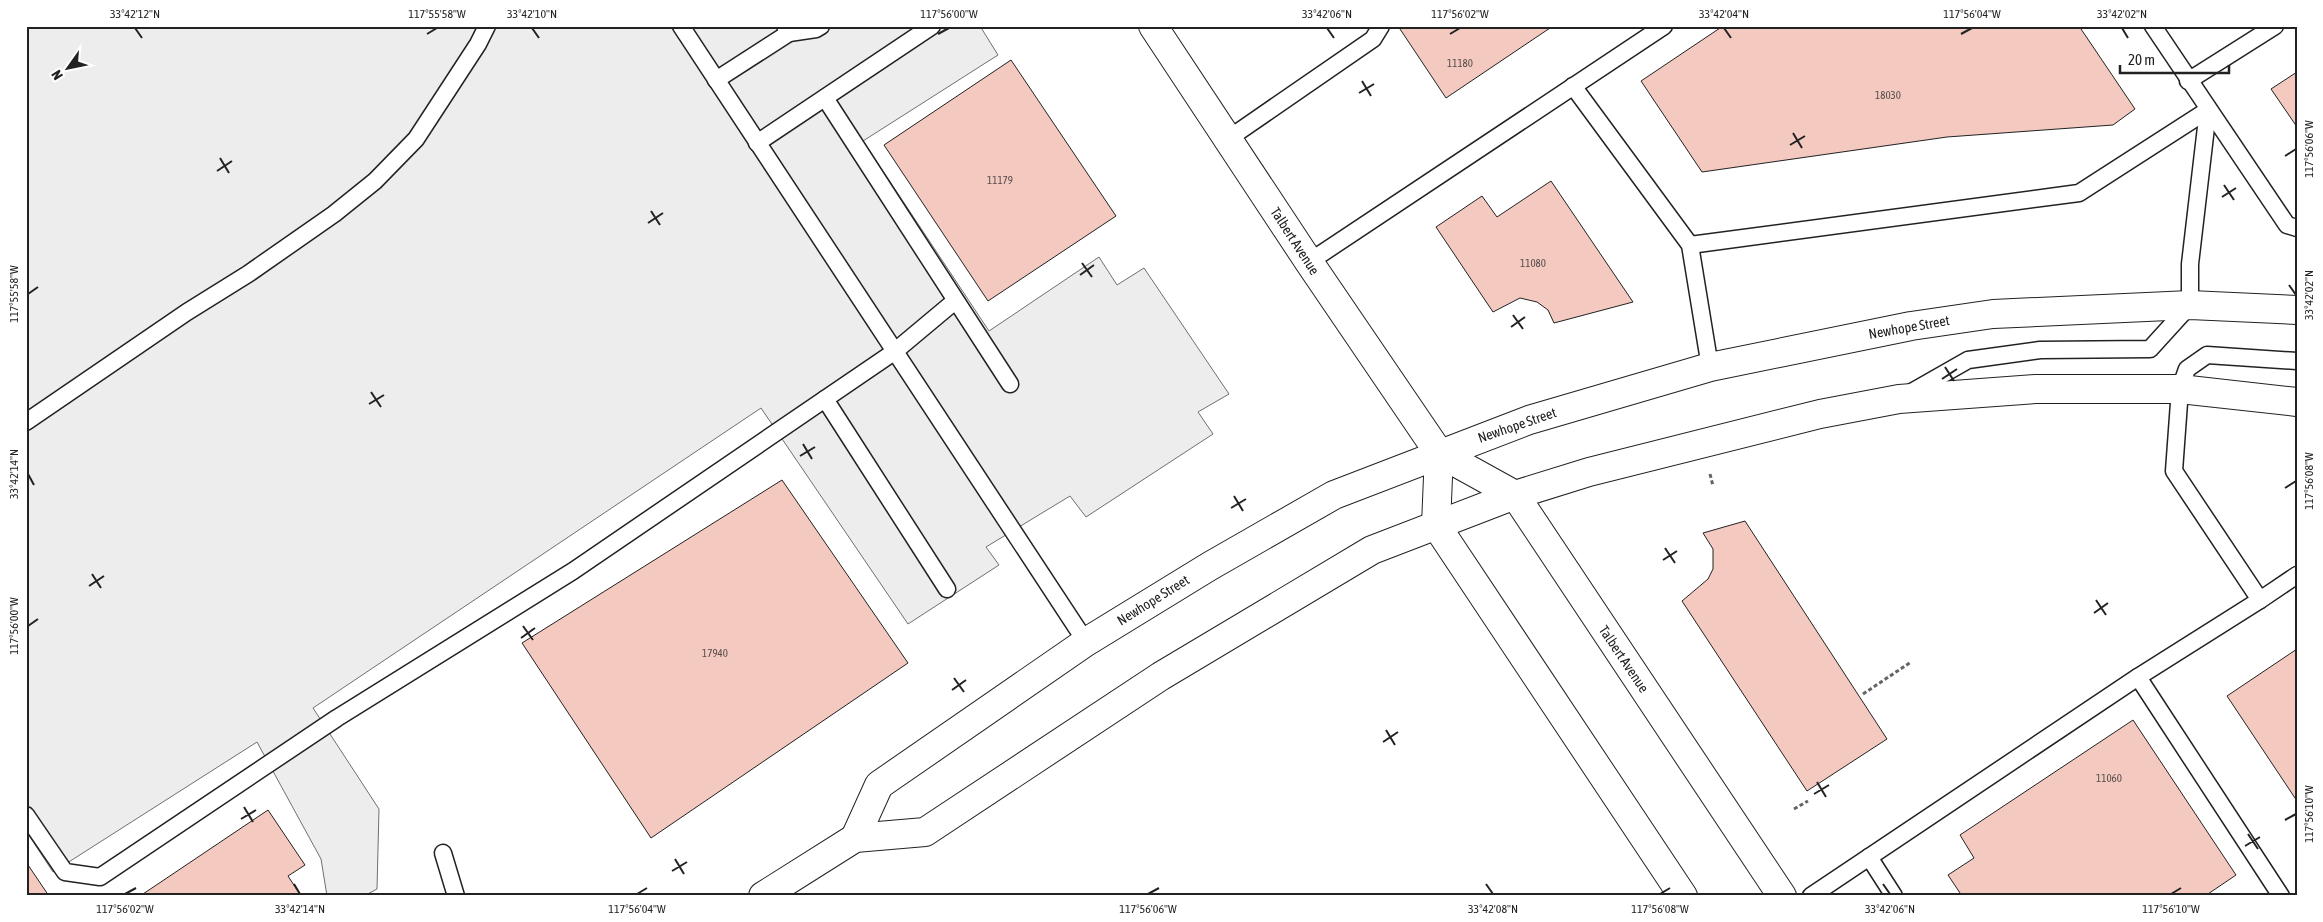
<svg xmlns="http://www.w3.org/2000/svg" width="2323" height="922" viewBox="0 0 2323 922" font-family="'Asap Condensed',sans-serif">
	<rect width="100%" height="100%" fill="#fff"/>
	<polygon fill="#ededed" stroke="#6f6f6f" points="26,26 980,26 998,55 863,141 989,331 1099,257 1117,285 1144,268 1229,394 1198,412 1213,434 1086,517 1070,496 986,547 999,565 908,624 761,408 313,708 379,809 377,889 364,896 327,896 321,859 257,742 53,872 26,831"/>
	<g fill="#f3c9c0" stroke="#222">
		<polygon points="1403,26 1553,26 1446,98 1400,29"/>
		<polygon points="1723,26 2079,26 2135,109 2113,125 1947,137 1702,172 1641,81"/>
		<polygon points="1011,60 1116,216 988,301 884,145"/>
		<polygon points="2297,72 2297,127 2271,89"/>
		<polygon points="1551,181 1633,302 1554,323 1548,310 1537,302 1520,298 1493,312 1436,227 1482,196 1497,217"/>
		<polygon points="782,480 908,663 651,838 522,643"/>
		<polygon points="1745,521 1887,739 1807,791 1682,601 1708,579 1713,569 1713,549 1703,533"/>
		<polygon points="2297,649 2297,801 2227,696"/>
		<polygon points="2133,720 2236,875 2205,896 1962,896 1948,875 1974,858 1960,835"/>
		<polygon points="268,810 305,865 288,876 301,896 140,896"/>
		<polygon points="26,862 49,896 26,896"/>
	</g>
	<g fill="none" stroke-linecap="round" stroke-linejoin="round">
		<defs>
			<g id="lane">
				<polyline points="681,26 1086,642"/>
				<polyline points="2153,26 2287,225 2297,228"/>
				<polyline points="789,33 816,29 821,26"/>
				<polyline points="716,80 789,33 785,26"/>
				<polyline points="2188,81 2275,26"/>
				<polyline points="1573,86 1690,245 1710,367"/>
				<polyline points="825,98 1010,384"/>
				<polyline points="1228,139 1373,39 1381,26"/>
				<polyline points="757,143 932,26"/>
				<polyline points="1690,245 2079,193 2208,110"/>
				<polyline points="1309,262 1664,26"/>
				<polyline points="2297,361 2207,355 2187,369 2180,389 2174,471 2260,600 2297,575"/>
				<polyline points="1910,393 1968,360 2040,350 2150,349 2190,305 2190,264 2208,110"/>
				<polyline points="825,399 947,589"/>
				<polyline points="26,422 187,312 248,274 334,214 375,181 416,139 478,44 487,26"/>
				<polyline points="2138,677 2260,600"/>
				<polyline points="26,815 65,872 100,877 337,718 573,571 894,352 955,301"/>
				<polyline points="443,853 456,896"/>
				<polyline points="1869,857 1894,896"/>
				<polyline points="1811,896 2138,677 2281,896"/>
			</g>
			<g id="secondary">
				<polyline points="855,838 879,785 1086,642 1210,566 1334,495 1529,420 1710,367 1911,326 1993,314 2190,305 2297,310"/>
				<polyline points="763,896 855,838 925,832 1161,676 1372,550 1515,495 1589,472 1820,414 1899,399 2036,389 2180,389 2297,402"/>
			</g>
			<g id="primary">
				<polyline points="1153,26 1309,262 1439,453 1515,495 1782,896"/>
				<polyline points="1439,453 1436,525 1683,896"/>
			</g>
		</defs>
		<use href="#lane" stroke="#222" stroke-width="19"/>
		<use href="#secondary" stroke="#222" stroke-width="30"/>
		<use href="#primary" stroke="#222" stroke-width="30"/>
		<g stroke="#646464" stroke-width="3" stroke-dasharray="4 2.5" stroke-linecap="butt">
			<polyline points="1710,474 1713,486"/>
			<polyline points="1863,694 1911,662"/>
			<polyline points="1794,809 1808,801"/>
		</g>
		<use href="#lane" stroke="#fff" stroke-width="16"/>
		<use href="#secondary" stroke="#fff" stroke-width="28"/>
		<use href="#primary" stroke="#fff" stroke-width="28"/>
	</g>
	<path fill="none" stroke="#222" stroke-width="2" d="M135,28l7,10M532,28l7,10M1327,28l7,10M1724,28l7,10M2122,28l6,10M427,34l10,-6M938,34l11,-6M1450,34l10,-6M1961,34l11,-6M1362,81l9,15M1359,93l15,-9M1793,133l9,15M1790,145l15,-9M2285,156l11,-7M220,158l9,15M217,171l15,-10M2224,185l10,15M2222,197l14,-9M651,211l9,14M648,223l15,-10M1082,263l10,14M1080,275l14,-10M2289,285l7,10M28,294l10,-7M1513,315l10,14M1511,327l14,-10M1945,367l9,14M1942,379l15,-10M371,392l10,15M369,404l15,-9M803,444l9,15M800,456l15,-9M28,474l6,11M2285,488l11,-7M1234,496l9,15M1231,508l15,-9M1665,548l10,15M1663,560l14,-9M92,574l9,14M89,586l15,-10M2096,600l10,15M2094,613l14,-10M28,626l10,-7M523,626l10,14M521,638l14,-10M954,678l10,14M952,690l14,-10M1386,730l9,15M1383,742l15,-10M1817,782l9,15M1814,794l15,-9M244,807l9,15M241,819l15,-9M2285,820l11,-6M2248,834l10,15M2245,846l15,-9M675,859l9,15M672,871l15,-9M294,884l6,10M1486,884l7,10M1883,884l7,10M125,894l11,-6M637,894l10,-6M1148,894l11,-6M1660,894l10,-6M2171,894l10,-6"/>
	<g text-anchor="middle" dominant-baseline="central" stroke-width="4" stroke-linejoin="round" paint-order="stroke">
		<g font-size="11" fill="#564c4a">
			<text x="1460" y="63">11180</text>
			<text x="1888" y="95">18030</text>
			<text x="1000" y="180">11179</text>
			<text x="1533" y="263">11080</text>
			<text x="715" y="653">17940</text>
			<text x="2109" y="778">11060</text>
		</g>
		<g font-size="14" fill="#222" stroke="#fff">
			<text transform="translate(1295 241) rotate(57)">Talbert Avenue</text>
			<text transform="translate(1909 327) rotate(-10)">Newhope Street</text>
			<text transform="translate(1517 425) rotate(-19)">Newhope Street</text>
			<text transform="translate(1153 600) rotate(-32)">Newhope Street</text>
			<text transform="translate(1624 659) rotate(56)">Talbert Avenue</text>
		</g>
	</g>
	<rect width="2323" height="922" fill="none" stroke="#ffffff" stroke-width="55"/>
	<g transform="translate(68 68) rotate(237)" stroke="#ffffff" stroke-width="4" paint-order="stroke">
	<path d="M0-4L9 19L0 12L-9 19Z" fill="#222222"/>
	<text y="-8" font-size="14" font-weight="bold" text-anchor="middle" fill="#222222">N</text>
	</g>
	<path d="M2120 65v8h109v-8" fill="none" stroke="#222222" stroke-width="2.5"/>
	<text x="2128" y="65" font-size="15" fill="#222222" stroke="#ffffff" stroke-width="4" paint-order="stroke">20 m</text>
	<rect x="28" y="28" width="2268" height="866" fill="none" stroke="#222" stroke-width="2"/>
	<g font-size="12" text-anchor="middle" fill="#222">
		<text x="135" y="18">33°42'12"N</text>
		<text x="437" y="18">117°55'58"W</text>
		<text x="532" y="18">33°42'10"N</text>
		<text x="949" y="18">117°56'00"W</text>
		<text x="1327" y="18">33°42'06"N</text>
		<text x="1460" y="18">117°56'02"W</text>
		<text x="1724" y="18">33°42'04"N</text>
		<text x="1972" y="18">117°56'04"W</text>
		<text x="2122" y="18">33°42'02"N</text>
		<text transform="translate(2309 149) rotate(-90)" y="4">117°56'06"W</text>
		<text transform="translate(14 294) rotate(-90)" y="4">117°55'58"W</text>
		<text transform="translate(2309 295) rotate(-90)" y="4">33°42'02"N</text>
		<text transform="translate(14 474) rotate(-90)" y="4">33°42'14"N</text>
		<text transform="translate(2309 481) rotate(-90)" y="4">117°56'08"W</text>
		<text transform="translate(14 626) rotate(-90)" y="4">117°56'00"W</text>
		<text transform="translate(2309 814) rotate(-90)" y="4">117°56'10"W</text>
		<text x="125" y="913">117°56'02"W</text>
		<text x="300" y="913">33°42'14"N</text>
		<text x="637" y="913">117°56'04"W</text>
		<text x="1148" y="913">117°56'06"W</text>
		<text x="1493" y="913">33°42'08"N</text>
		<text x="1660" y="913">117°56'08"W</text>
		<text x="1890" y="913">33°42'06"N</text>
		<text x="2171" y="913">117°56'10"W</text>
	</g>
</svg>
